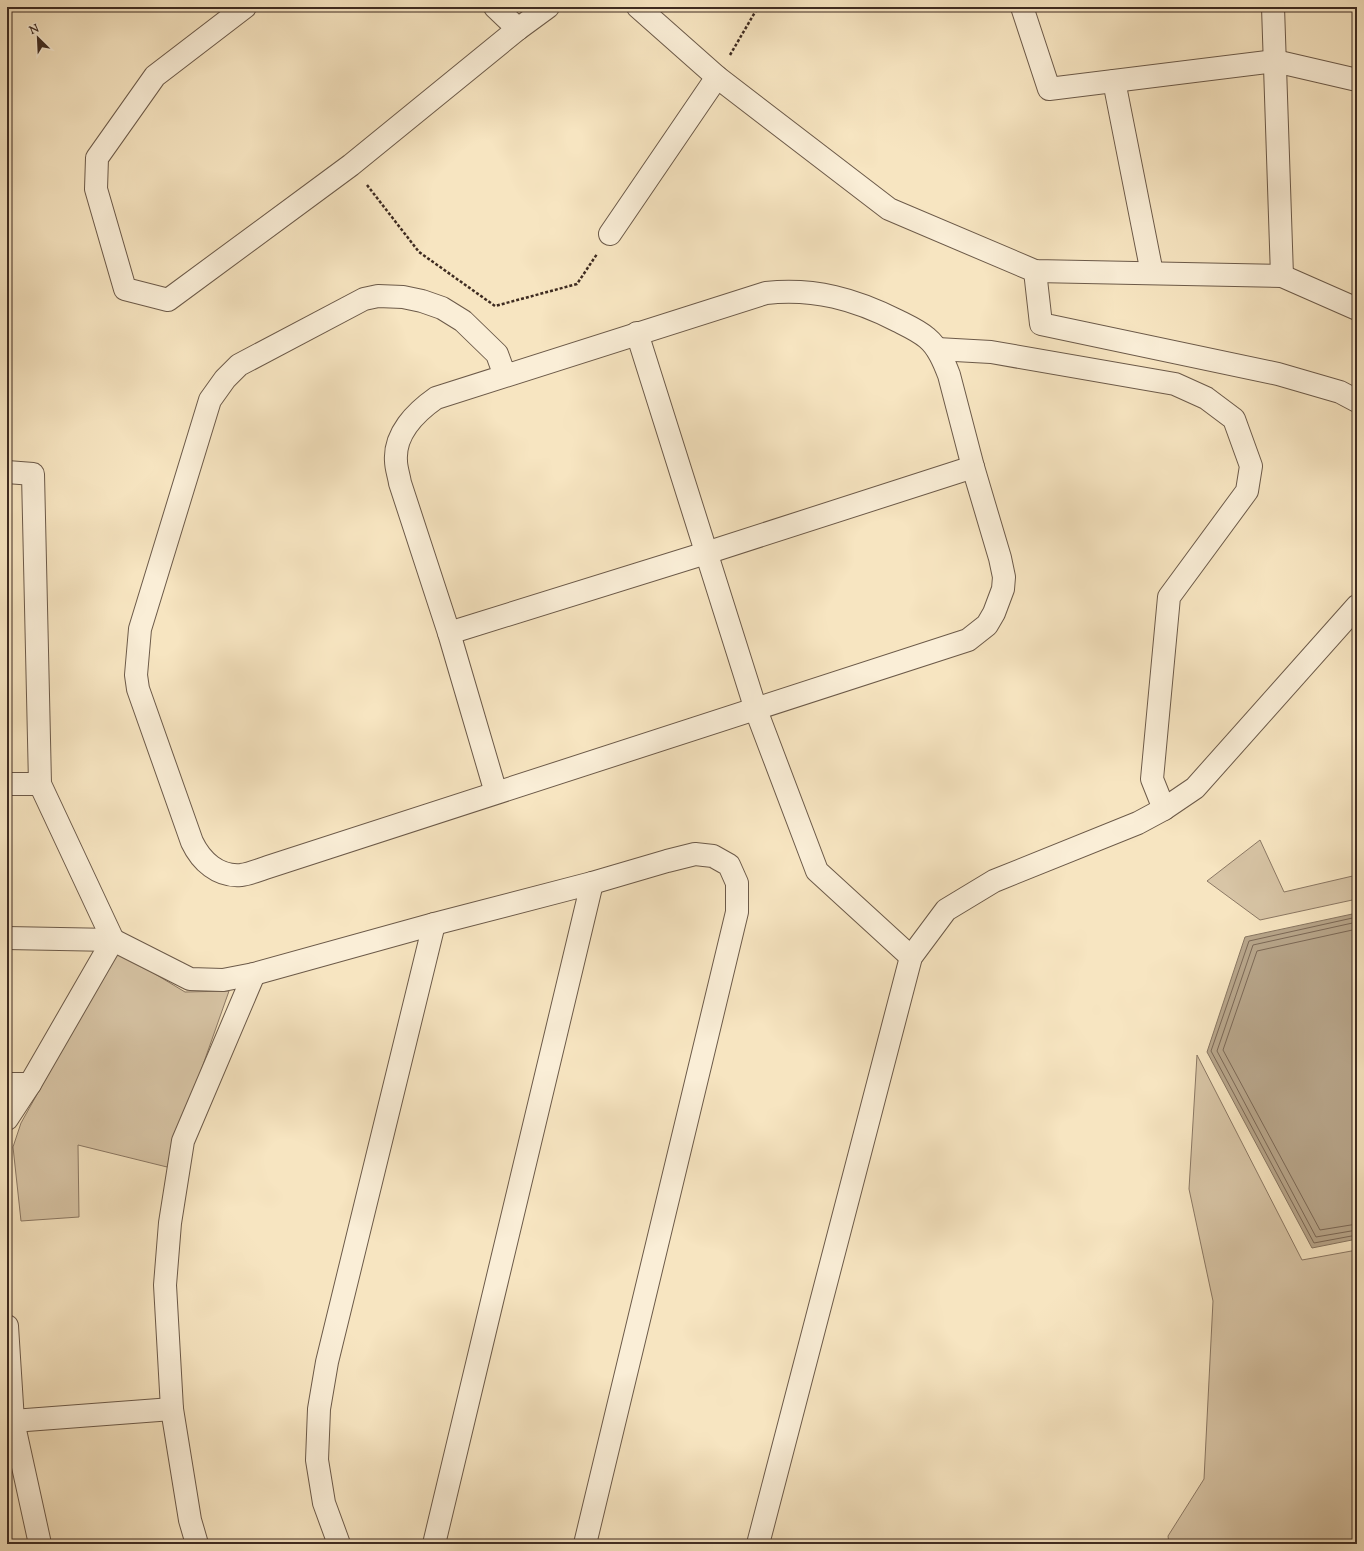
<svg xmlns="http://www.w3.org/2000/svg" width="1364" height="1551" viewBox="0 0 1364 1551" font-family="'Sorts Mill Goudy',serif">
	<rect width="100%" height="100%" fill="#f7e5c1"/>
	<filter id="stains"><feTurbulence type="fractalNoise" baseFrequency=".005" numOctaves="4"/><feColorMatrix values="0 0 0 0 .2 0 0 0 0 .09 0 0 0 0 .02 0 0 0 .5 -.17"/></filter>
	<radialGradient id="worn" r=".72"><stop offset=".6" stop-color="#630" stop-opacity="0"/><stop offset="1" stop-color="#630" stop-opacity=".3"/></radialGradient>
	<g fill="#d8c5a6" stroke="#8b7864">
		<polygon points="1260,840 1284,892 1357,875 1357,899 1260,920 1207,881"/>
		<polygon points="117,951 185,992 229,991 167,1167 78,1145 79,1217 21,1221 13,1147 21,1123"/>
		<polygon points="1197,1055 1302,1260 1357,1250 1357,1544 1169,1544 1168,1536 1204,1479 1213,1301 1189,1189"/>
	</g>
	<polygon fill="#b8a68b" stroke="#877561" points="1357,913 1357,1239 1312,1248 1207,1052 1245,937"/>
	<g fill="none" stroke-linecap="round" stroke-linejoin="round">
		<g stroke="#7b6856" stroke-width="1">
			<polyline points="1357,917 1249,941 1211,1051 1314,1243 1357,1235"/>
			<polyline points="1357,922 1253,945 1217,1051 1316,1237 1357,1230"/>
			<polyline points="1357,929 1257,951 1223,1050 1320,1230 1357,1224"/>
		</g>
		<defs>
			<g id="minor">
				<polyline points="245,7 155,76 97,158 96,189 125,289 168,300 351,165 518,29 548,7"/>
				<polyline points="495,7 518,29"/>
				<polyline points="638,7 717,77 889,209 1035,271 1282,276 1357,309"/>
				<polyline points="1022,7 1049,89 1275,61 1357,80"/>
				<polyline points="1273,7 1282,276"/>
				<polyline points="1114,81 1152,273"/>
				<polyline points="610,234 717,77"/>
				<polyline points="1035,271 1041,324 1278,374 1340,392 1357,401"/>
				<polyline points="637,333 756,710 817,871 911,957"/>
				<polyline points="937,349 991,352 1175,384 1206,398 1234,419 1251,466 1247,491 1169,597 1152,779 1164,809"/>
				<polyline points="7,472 33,474 40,784 113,940"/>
				<polyline points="449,633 706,553 973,467"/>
				<polyline points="7,784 40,784"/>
				<path d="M496,793l-47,-160 -49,-150c-1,-7 -4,-15 -4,-22 -2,-27 20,-49 40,-63l330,-105c49,-5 89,6 132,28 10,5 21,10 29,17 11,9 17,24 22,37l24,92 27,91 4,19 -1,12 -9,24 -7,12 -19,15 -700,227c-9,3 -19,7 -27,8 -23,2 -40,-14 -49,-33l-54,-153 -2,-14 4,-46 70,-229 15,-21 14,-14 125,-66 14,-3 25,1 19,4 20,7 21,13 34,33 8,22"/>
				<polyline points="7,938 113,940 190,979 223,980 254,974 434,924 592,883 667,861 695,854 713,856 729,865 737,883 737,912 585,1544"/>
				<polyline points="7,1084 30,1084"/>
				<polyline points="7,1119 30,1084 113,940"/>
				<polyline points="7,1326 13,1421 40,1544"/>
				<polyline points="13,1421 172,1409"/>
				<polyline points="197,1544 190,1520 172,1409 165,1285 170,1223 183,1141 254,974"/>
				<polyline points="339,1544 324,1503 317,1460 319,1409 327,1362 434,924"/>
				<polyline points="434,1544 592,883"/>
				<polyline points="758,1544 911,957 946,910 994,881 1138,823 1164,809 1195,788 1357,606"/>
			</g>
		</defs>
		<use href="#minor" stroke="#6c5a49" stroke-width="24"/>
		<g stroke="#3e2b21" stroke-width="2.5" stroke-dasharray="3 2" stroke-linecap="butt">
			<polyline points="730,55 758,7"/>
			<polyline points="367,185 419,252 495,306 577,284 597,254"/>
		</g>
		<use href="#minor" stroke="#faeed7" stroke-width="22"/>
	</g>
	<rect width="1364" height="1551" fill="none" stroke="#f7e5c1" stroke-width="24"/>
	<rect x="8" y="8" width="1348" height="1535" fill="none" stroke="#3e2b21" stroke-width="2"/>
	<rect x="12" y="12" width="1340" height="1527" fill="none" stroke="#3e2b21"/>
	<g transform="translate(38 38) rotate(336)" stroke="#faeed7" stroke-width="3" paint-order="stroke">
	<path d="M0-3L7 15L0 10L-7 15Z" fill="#3e2b21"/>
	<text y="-6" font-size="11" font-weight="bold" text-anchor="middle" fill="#3e2b21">N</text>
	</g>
	<rect width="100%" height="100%" filter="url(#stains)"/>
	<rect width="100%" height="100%" fill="url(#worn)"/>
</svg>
